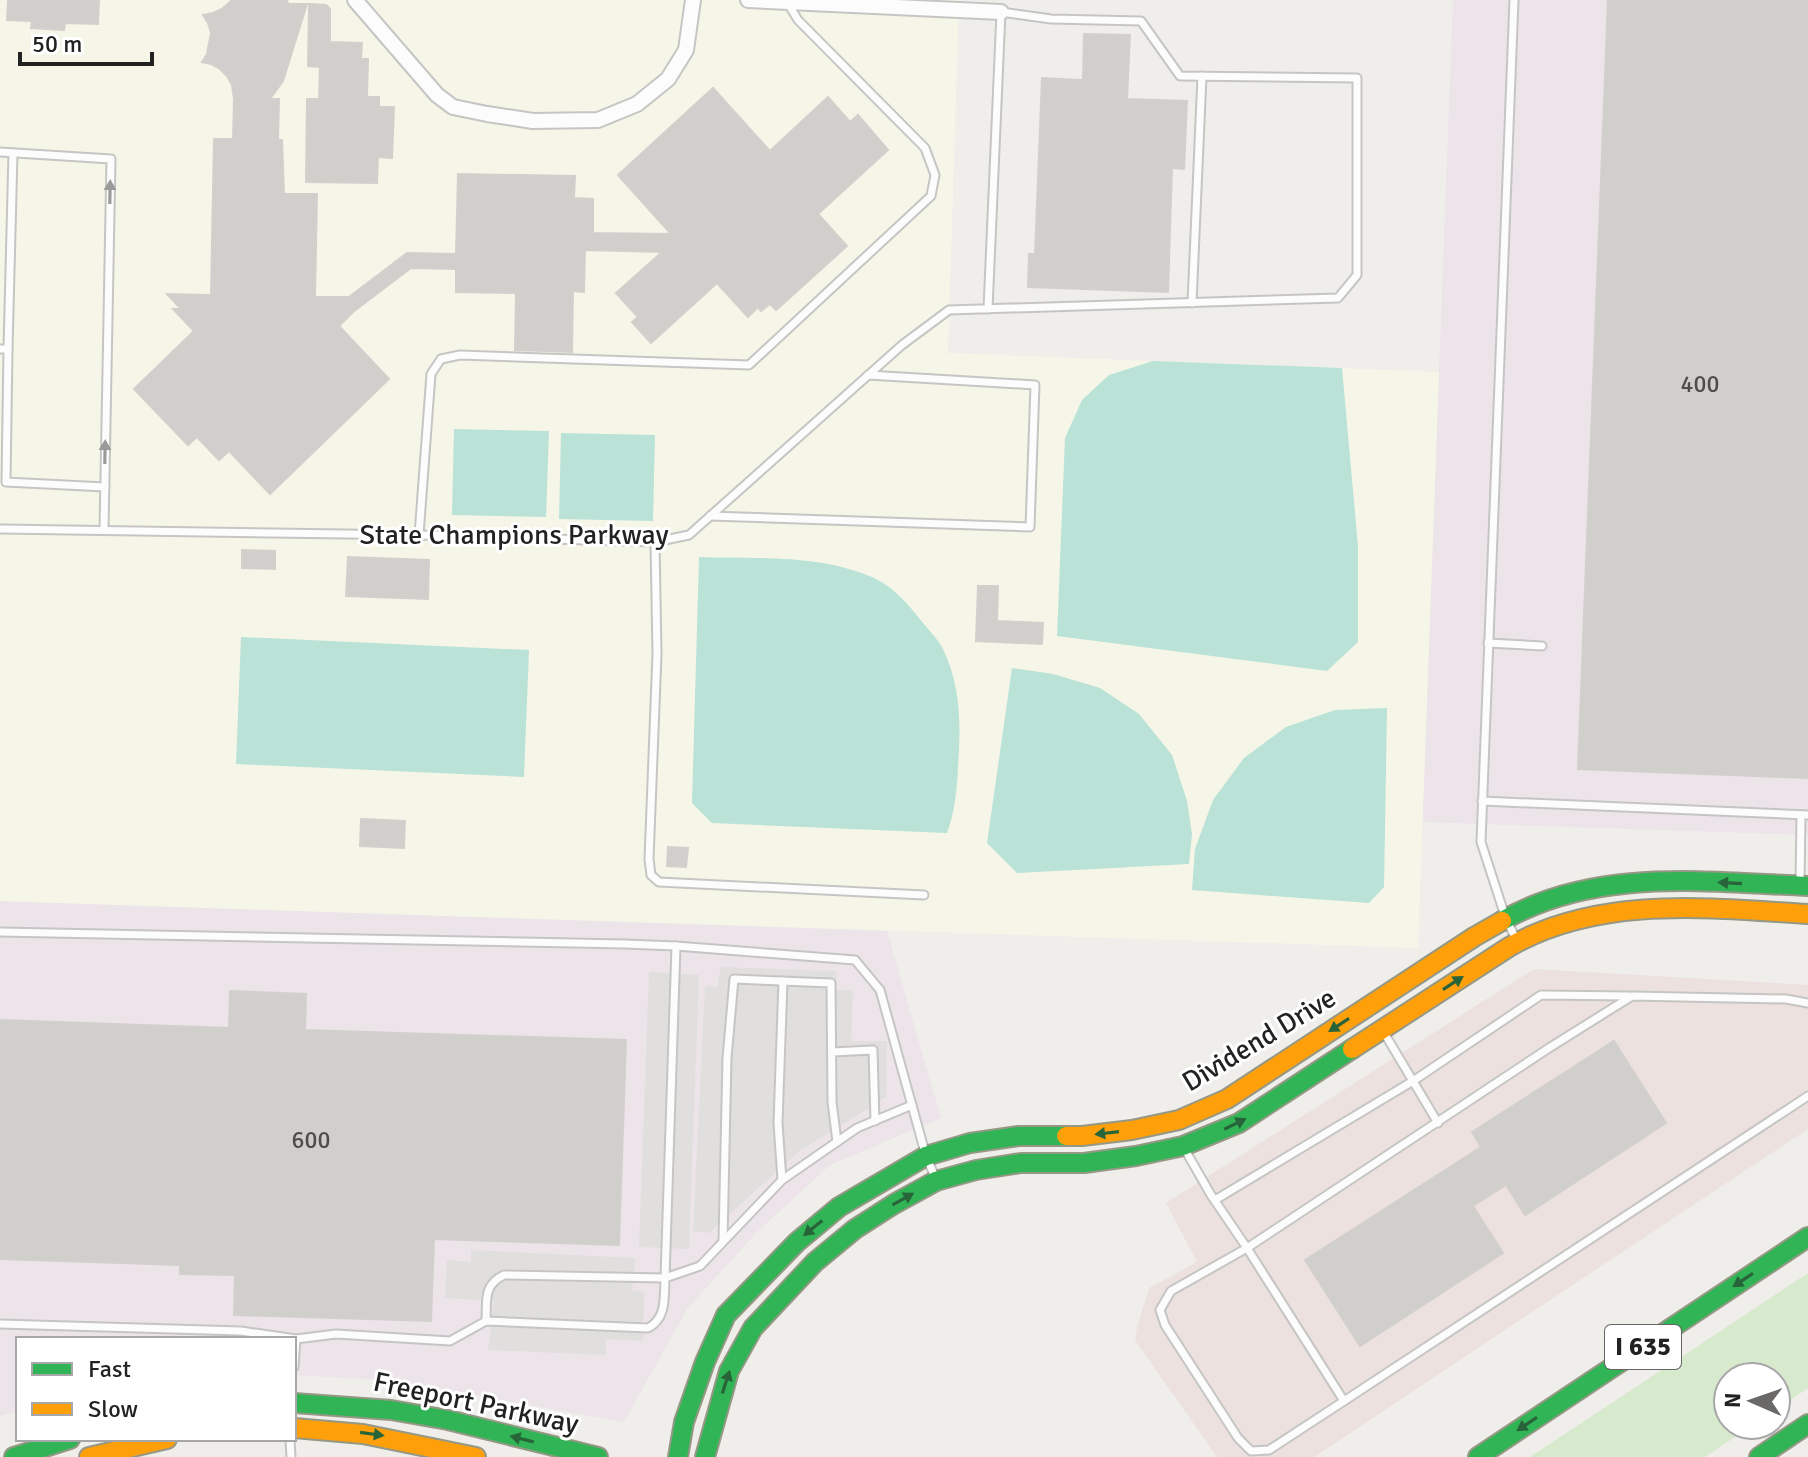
<svg xmlns="http://www.w3.org/2000/svg" width="1808" height="1457" viewBox="0 0 1808 1457" font-family="Signika,sans-serif">
	<rect width="100%" height="100%" fill="#efeeeb"/>
	<polygon fill="#ece1de" points="1534,969 1808,985 1808,1129 1314,1457 1217,1457 1135,1340 1137,1328 1149,1288 1197,1262 1166,1203"/>
	<g fill="#ece4e8">
		<polygon points="1453,0 1808,0 1808,835 1422,822"/>
		<polygon points="0,901 887,931 941,1118 830,1165 756,1233 687,1309 624,1422 395,1381 294,1375 294,1339 18,1339 18,1411 0,1416"/>
	</g>
	<polygon fill="#f5f6e8" points="0,0 959,0 948,353 1439,372 1418,948 0,901"/>
	<polygon fill="#d8eacd" points="1808,1273 1808,1388 1776,1410 1776,1377 1728,1377 1728,1425 1753,1425 1705,1457 1530,1457"/>
	<g fill="#bae2d7">
		<polygon points="1153,361 1342,368 1358,546 1358,642 1327,671 1057,636 1065,438 1082,400 1109,375"/>
		<polygon points="454,429 549,431 546,517 452,515"/>
		<polygon points="561,433 655,435 653,521 559,519"/>
		<path d="M699,557c58,2 121,-3 175,21 18,8 33,25 45,40 7,9 17,19 23,29 19,38 19,78 16,120 -1,22 -3,44 -11,66l-235,-10 -20,-20z"/>
		<polygon points="241,637 529,650 524,777 236,764"/>
		<polygon points="1012,668 1053,674 1100,688 1139,714 1172,755 1187,801 1192,834 1189,864 1017,873 987,843"/>
		<polygon points="1387,708 1384,887 1369,903 1192,890 1195,849 1213,800 1244,758 1286,727 1335,710"/>
	</g>
	<g fill="#e0dfde">
		<polygon points="721,967 836,971 837,990 853,990 851,1041 887,1041 886,1097 797,1153 709,1233 693,1231 705,986 717,987"/>
		<polygon points="649,972 699,975 689,1249 639,1247"/>
		<polygon points="471,1250 635,1258 632,1290 644,1292 643,1341 606,1339 606,1355 488,1350 494,1301 445,1298 447,1260 471,1262"/>
	</g>
	<g fill="#d0cfcc" stroke="#d2d0cd" stroke-width="2">
		<polygon points="8,0 99,0 98,24 65,23 64,30 31,28 32,21 7,20"/>
		<polygon points="232,0 287,0 288,4 307,4 283,81 270,99 279,99 278,140 282,140 284,194 317,194 315,297 349,297 407,253 456,254 458,174 575,176 574,198 593,199 593,233 671,234 618,175 713,88 770,151 828,97 850,122 858,115 888,150 818,214 847,246 776,310 770,304 761,311 758,307 748,317 717,283 651,343 632,322 638,317 616,293 662,252 585,250 584,292 573,291 572,352 515,350 516,293 456,292 456,269 411,268 353,312 339,326 389,379 270,494 229,451 219,460 197,437 188,445 134,389 194,331 173,309 181,309 167,294 211,295 214,139 233,139 234,99 232,85 227,76 220,69 211,64 202,62 207,54 211,33 208,23 203,15 213,13 222,9"/>
		<polygon points="1608,0 1808,0 1808,778 1578,769"/>
		<polygon points="309,4 326,5 330,9 330,42 362,43 361,59 368,59 367,97 379,97 379,107 394,107 392,158 378,157 377,183 306,182 307,99 319,99 320,67 308,66"/>
		<polygon points="1084,34 1130,35 1127,99 1187,101 1184,169 1172,168 1168,292 1028,287 1029,254 1035,254 1042,78 1083,80"/>
		<polygon points="242,550 275,551 275,569 242,568"/>
		<polygon points="348,557 429,560 428,599 346,596"/>
		<polygon points="978,586 998,586 997,621 1043,623 1042,644 976,641"/>
		<polygon points="361,819 405,821 404,848 360,846"/>
		<polygon points="668,847 688,848 686,867 667,866"/>
		<polygon points="230,991 306,994 305,1030 626,1040 619,1245 434,1239 431,1321 234,1315 235,1275 180,1274 180,1265 0,1259 0,1020 229,1028"/>
		<polygon points="1614,1041 1666,1123 1525,1215 1506,1185 1473,1206 1503,1253 1360,1346 1305,1260 1481,1147 1472,1132"/>
	</g>
	<g fill="none" stroke-linecap="round" stroke-linejoin="round">
		<defs>
			<g id="lane">
				<polyline points="1514,0 1481,842 1506,919 1517,941"/>
				<polyline points="0,152 111,159 104,530"/>
				<polyline points="1192,303 1202,76"/>
				<polyline points="0,349 8,349 6,482 105,487"/>
				<polyline points="8,349 13,153"/>
				<polyline points="710,516 1030,527 1035,385 868,375"/>
				<polyline points="0,529 419,535 655,542 689,535 902,345 949,310 1338,298 1357,275 1357,78 1180,76 1141,21 1051,19 1001,12 988,309"/>
				<polyline points="419,535 431,374 441,359 460,355 749,365 931,196 935,175 925,148 798,20 787,2"/>
				<polyline points="655,542 657,654 649,859 651,875 659,882 924,895"/>
				<polyline points="1488,643 1542,646"/>
				<polyline points="1482,801 1808,815"/>
				<polyline points="1800,884 1801,815"/>
				<polyline points="0,932 625,944 676,946 855,960 880,990 926,1156 935,1177"/>
				<polyline points="1808,1003 1786,999 1632,996 1549,1048 1247,1248 1344,1401 1808,1096"/>
				<polyline points="1383,1031 1438,1123"/>
				<polyline points="832,1052 873,1050 875,1121"/>
				<polyline points="1184,1148 1211,1195 1247,1248 1171,1291 1160,1310 1165,1325 1238,1438 1251,1451 1269,1450 1344,1401"/>
				<polyline points="782,1180 778,1123 783,981"/>
				<polyline points="1215,1200 1413,1081 1541,995 1629,996"/>
				<polyline points="723,1240 727,1058 734,979 831,983 832,1102 837,1142"/>
				<path d="M486,1321c1,-21 -3,-36 18,-46l161,3 11,-332"/>
				<polyline points="0,1324 241,1331 296,1339"/>
				<path d="M294,1367l2,-28 40,-5 114,7 36,-20 162,7c19,-10 16,-31 17,-50l35,-12 82,-86 75,-52 55,-23"/>
				<polyline points="290,1439 291,1457"/>
			</g>
			<g id="street">
				<polyline points="355,0 437,95 453,107 487,114 533,121 598,120 637,104 668,79 686,50 693,0"/>
				<polyline points="748,0 1001,12"/>
			</g>
			<g id="fast">
				<path d="M1502,921c93,-54 203,-39 306,-35"/>
				<polyline points="294,1403 391,1410 448,1420 598,1457"/>
				<polyline points="14,1457 70,1439"/>
				<polyline points="678,1457 684,1422 705,1362 726,1315 797,1242 839,1207 926,1156 970,1143 1019,1136 1066,1136"/>
				<polyline points="705,1457 729,1371 753,1328 815,1262 855,1229 894,1204 936,1181 976,1170 1021,1163 1084,1163 1136,1156 1183,1146 1239,1123 1352,1049"/>
				<polyline points="1478,1457 1808,1237"/>
				<polyline points="1759,1457 1808,1424"/>
			</g>
			<g id="slow">
				<path d="M1352,1049l157,-102c90,-52 200,-39 299,-33"/>
				<polyline points="1066,1136 1082,1136 1132,1130 1179,1120 1227,1099 1474,937 1502,921"/>
				<polyline points="294,1428 363,1434 476,1457"/>
				<polyline points="89,1457 167,1439"/>
			</g>
		</defs>
		<use href="#lane" stroke="#c5c5c3" stroke-width="11"/>
		<use href="#street" stroke="#c5c5c3" stroke-width="18"/>
		<use href="#fast" stroke="#949884" stroke-width="22"/>
		<use href="#slow" stroke="#949884" stroke-width="22"/>
		<use href="#lane" stroke="#fdfcfc" stroke-width="7"/>
		<use href="#street" stroke="#fdfcfc" stroke-width="14"/>
		<use href="#fast" stroke="#30b455" stroke-width="18"/>
		<use href="#slow" stroke="#ff9f0a" stroke-width="18"/>
	</g>
	<defs><path id="oneway-solid" d="M-6-.8H1V-3.2L6.5 0L1 3.2V.8H-6Z" transform="scale(2)"/></defs>
	<g fill="#9a9a9a">
		<use href="#oneway-solid" transform="translate(110 192) rotate(-89)"/>
		<use href="#oneway-solid" transform="translate(105 452) rotate(-89)"/>
	</g>
	<g fill="#286439">
		<use href="#oneway-solid" transform="translate(1730 883) rotate(-177)"/>
		<use href="#oneway-solid" transform="translate(1453 983) rotate(-33)"/>
		<use href="#oneway-solid" transform="translate(1339 1025) rotate(147)"/>
		<use href="#oneway-solid" transform="translate(1235 1124) rotate(-26)"/>
		<use href="#oneway-solid" transform="translate(1107 1133) rotate(173)"/>
		<use href="#oneway-solid" transform="translate(903 1199) rotate(-29)"/>
		<use href="#oneway-solid" transform="translate(813 1228) rotate(141)"/>
		<use href="#oneway-solid" transform="translate(1743 1280) rotate(146)"/>
		<use href="#oneway-solid" transform="translate(726 1382) rotate(-72)"/>
		<use href="#oneway-solid" transform="translate(1527 1424) rotate(146)"/>
		<use href="#oneway-solid" transform="translate(372 1434) rotate(8)"/>
		<use href="#oneway-solid" transform="translate(522 1439) rotate(-166)"/>
	</g>
	<g text-anchor="middle" dominant-baseline="central" stroke-width="6" stroke-linejoin="round" paint-order="stroke">
		<g font-size="24" fill="#4e4d4c">
			<text x="1700" y="384">400</text>
			<text x="311" y="1140">600</text>
		</g>
		<rect fill="#fff" stroke="#646464" stroke-width="2" x="1605" y="1325" width="76" height="44" rx="6"/>
		<g font-size="26" font-weight="bold" fill="#222">
			<text x="1643" y="1347">I 635</text>
		</g>
		<g font-size="28" fill="#222" stroke="#fff">
			<text x="514" y="535">State Champions Parkway</text>
			<text transform="translate(1259 1040) rotate(-31)">Dividend Drive</text>
			<text transform="translate(476 1403) rotate(12)">Freeport Parkway</text>
		</g>
	</g>
	<rect x="16" y="1337" width="280" height="104" fill="#ffffff" stroke="#a7a7a7" stroke-width="2"/>
	<rect x="32" y="1363" width="40" height="12" fill="#30b455" stroke="#a7a7a7" stroke-width="2"/>
	<text x="88" y="1377" font-size="24" fill="#222222">Fast</text>
	<rect x="32" y="1403" width="40" height="12" fill="#ff9f0a" stroke="#a7a7a7" stroke-width="2"/>
	<text x="88" y="1417" font-size="24" fill="#222222">Slow</text>
	<g transform="translate(1752 1401) rotate(272)"><circle r="38" fill="#ffffff" stroke="#a7a7a7" stroke-width="2"/>
	<path d="M0-6L14 30L0 20L-14 30Z" fill="#6a6968"/>
	<text y="-12" font-size="22" font-weight="bold" text-anchor="middle" fill="#222222">N</text>
	</g>
	<path d="M20 52v12h132v-12" fill="none" stroke="#222222" stroke-width="4"/>
	<text x="32" y="52" font-size="24" fill="#222222" stroke="#ffffff" stroke-width="6" paint-order="stroke">50 m</text>
</svg>
